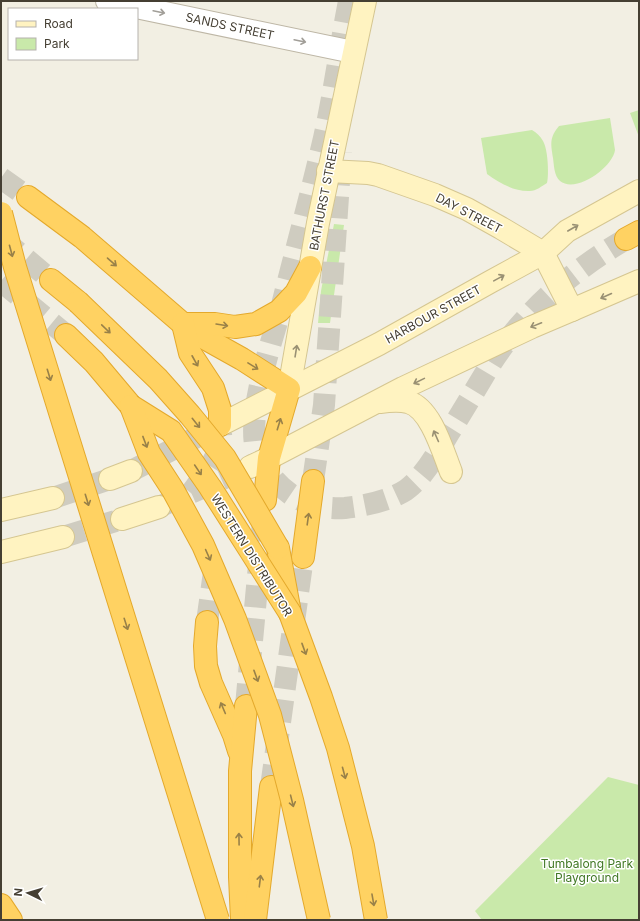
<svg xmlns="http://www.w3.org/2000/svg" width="640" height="921" viewBox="0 0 640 921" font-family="Inter,sans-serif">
	<rect width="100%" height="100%" fill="#f2efe3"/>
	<g fill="#c9e9aa">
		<polygon points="639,110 639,137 630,113"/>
		<path d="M610,118l5,32c-2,17 -39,44 -55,31 -6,-5 -6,-16 -7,-23 -2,-14 -4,-20 6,-32z"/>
		<path d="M532,130c5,3 8,6 11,11 5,8 6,33 4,42 -5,3 -11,8 -17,8 -15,1 -31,-8 -43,-17l-6,-36z"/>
		<polygon points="334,224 344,225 330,323 318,323 321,291"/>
		<polygon points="608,777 639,785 639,920 482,920 475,911"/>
	</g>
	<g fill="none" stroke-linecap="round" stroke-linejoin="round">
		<g stroke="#cfccc0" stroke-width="22" stroke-dasharray="22 11" stroke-linecap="butt">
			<polyline points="131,471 220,425"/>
			<polyline points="53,498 110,479"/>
			<polyline points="161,506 250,467"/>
			<polyline points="63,537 122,519"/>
		</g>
		<g stroke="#cfccc0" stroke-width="22" stroke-dasharray="22 11" stroke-linecap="butt">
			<path d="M349,1c-9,46 -15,92 -25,137 -13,56 -28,111 -42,167 -10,35 -35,109 -26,144 2,7 6,15 11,21 18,27 45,40 78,38 19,-2 44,-7 61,-18 19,-14 31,-37 43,-57 15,-24 29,-48 43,-71 34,-52 81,-92 134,-123"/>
			<polyline points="1,178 28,197"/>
			<polyline points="1,238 51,280"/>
			<polyline points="1,281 66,335"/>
			<polyline points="313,481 324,405 341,152"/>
			<path d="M191,493c11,-15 32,-40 30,-59"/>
			<polyline points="207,622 214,572 214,561"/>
			<polyline points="246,706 264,511"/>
			<polyline points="271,787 303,557"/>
		</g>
		<defs>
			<polyline id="street" points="107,1 353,52"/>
			<g id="secondary">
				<polyline points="328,171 368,173 378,175 435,195 467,209 501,228 543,253 572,310"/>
				<polyline points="289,389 318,223 365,1"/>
				<path d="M380,402c8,-1 19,-2 28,0 23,6 35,50 43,70"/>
				<polyline points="220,425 379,344 490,282 543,253 567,231 639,191"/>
				<polyline points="250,467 269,458 403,388 532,327 572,310 639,281"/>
				<polyline points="110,479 131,471"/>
				<polyline points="1,510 53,498"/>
				<polyline points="122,519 159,507"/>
				<polyline points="1,552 63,537"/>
			</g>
			<g id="highway">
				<polyline points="28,197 82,237 183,324 199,335 242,359 289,389 269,458 265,500"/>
				<polyline points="626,239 639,232"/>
				<polyline points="51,280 78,302"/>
				<polyline points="183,324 215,324 235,327 256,324 279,311 296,293 310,267"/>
				<polyline points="183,324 190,353 213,388 220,410 220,425"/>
				<polyline points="66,335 94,362 131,406"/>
				<polyline points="278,548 290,613"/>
				<polyline points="303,557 313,481"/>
				<polyline points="207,622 205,646 206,666 211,683 234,735 239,751"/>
				<polyline points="1,905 11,920"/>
				<polyline points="242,920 240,877 240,771 246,706"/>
				<polyline points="255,920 271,787"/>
			</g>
		</defs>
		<use href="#street" stroke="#beb7a6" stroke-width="24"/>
		<use href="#secondary" stroke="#d5c691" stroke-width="24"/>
		<use href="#highway" stroke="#e4a92c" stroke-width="24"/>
		<use href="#street" stroke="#fff" stroke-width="22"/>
		<use href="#secondary" stroke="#fff3c1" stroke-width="22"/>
		<use href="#highway" stroke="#ffd262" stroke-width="22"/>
		<defs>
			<g id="highway-bridge">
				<polyline points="1,213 15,267 58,406 218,920"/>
				<polyline points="78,302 158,379 190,415 225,458 278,548"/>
				<polyline points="131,406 171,431 210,487 290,613 321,697 338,748 363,846 376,920"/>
				<polyline points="131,406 149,453 173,490 203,545 235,619 270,715 292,800 319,920"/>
			</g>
		</defs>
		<use href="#highway-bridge" stroke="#e4a92c" stroke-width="24" stroke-linecap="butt"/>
		<use href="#highway-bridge" stroke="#ffd262" stroke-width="22"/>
	</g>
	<defs><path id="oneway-shaft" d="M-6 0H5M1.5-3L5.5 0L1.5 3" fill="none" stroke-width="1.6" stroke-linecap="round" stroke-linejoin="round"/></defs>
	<g stroke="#a29f99">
		<use href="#oneway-shaft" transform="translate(159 12) rotate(12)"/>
		<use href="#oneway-shaft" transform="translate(300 41) rotate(12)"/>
	</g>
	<g stroke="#999073">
		<use href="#oneway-shaft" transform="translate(573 228) rotate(-30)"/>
		<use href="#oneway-shaft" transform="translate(499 278) rotate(-29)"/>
		<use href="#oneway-shaft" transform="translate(606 296) rotate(156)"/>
		<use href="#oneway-shaft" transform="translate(536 325) rotate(158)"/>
		<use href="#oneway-shaft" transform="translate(296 351) rotate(-81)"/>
		<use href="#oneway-shaft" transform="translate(419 381) rotate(154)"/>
		<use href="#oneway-shaft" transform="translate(436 436) rotate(-114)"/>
	</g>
	<g stroke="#998148">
		<use href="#oneway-shaft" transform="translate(11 251) rotate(75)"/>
		<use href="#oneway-shaft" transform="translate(112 262) rotate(41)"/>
		<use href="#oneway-shaft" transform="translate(222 325) rotate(9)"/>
		<use href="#oneway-shaft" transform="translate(106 329) rotate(44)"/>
		<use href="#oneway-shaft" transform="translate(195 361) rotate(61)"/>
		<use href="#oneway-shaft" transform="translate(253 366) rotate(32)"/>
		<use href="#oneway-shaft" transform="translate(49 375) rotate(73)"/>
		<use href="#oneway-shaft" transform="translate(196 423) rotate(51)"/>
		<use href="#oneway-shaft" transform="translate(279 424) rotate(-73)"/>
		<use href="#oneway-shaft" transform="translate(145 442) rotate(69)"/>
		<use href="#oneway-shaft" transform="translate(198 470) rotate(56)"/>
		<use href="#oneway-shaft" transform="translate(87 500) rotate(73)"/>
		<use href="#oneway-shaft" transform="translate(308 519) rotate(-82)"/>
		<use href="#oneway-shaft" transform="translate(208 555) rotate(66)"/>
		<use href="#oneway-shaft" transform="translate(126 624) rotate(72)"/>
		<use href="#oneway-shaft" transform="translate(304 649) rotate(70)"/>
		<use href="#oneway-shaft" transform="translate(256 676) rotate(70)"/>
		<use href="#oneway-shaft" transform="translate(223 708) rotate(-113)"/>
		<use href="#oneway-shaft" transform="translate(344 773) rotate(75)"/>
		<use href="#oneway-shaft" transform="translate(292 801) rotate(76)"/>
		<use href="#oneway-shaft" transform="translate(239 839) rotate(-91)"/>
		<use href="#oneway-shaft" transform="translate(260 881) rotate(-83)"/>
		<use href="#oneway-shaft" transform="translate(373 900) rotate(80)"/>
	</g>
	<g text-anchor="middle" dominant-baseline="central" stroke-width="3" stroke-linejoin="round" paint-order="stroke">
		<g font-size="12" fill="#453f33" stroke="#fff">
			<text transform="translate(230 26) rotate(12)">SANDS STREET</text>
			<text transform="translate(324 195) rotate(-79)">BATHURST STREET</text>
			<text transform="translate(469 213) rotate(27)">DAY STREET</text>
			<text transform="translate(433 314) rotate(-29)">HARBOUR STREET</text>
			<text transform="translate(252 555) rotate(58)">WESTERN DISTRIBUTOR</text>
		</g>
		<g font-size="12" fill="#407824" stroke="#fff">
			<text x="587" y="863">Tumbalong Park<tspan x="587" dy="14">Playground</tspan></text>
		</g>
	</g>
	<rect width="640" height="921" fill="none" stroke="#453f33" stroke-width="4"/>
	<rect x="8" y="8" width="130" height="52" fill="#ffffff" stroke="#b5b2ad"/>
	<rect x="16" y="21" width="20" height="6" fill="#fff3c1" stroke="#b5b2ad"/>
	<text x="44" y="28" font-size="12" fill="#453f33">Road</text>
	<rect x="16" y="38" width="20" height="12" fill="#c9e9aa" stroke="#b5b2ad"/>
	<text x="44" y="48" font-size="12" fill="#453f33">Park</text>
	<g transform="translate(28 893) rotate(275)" stroke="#ffffff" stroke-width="3" paint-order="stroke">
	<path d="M0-3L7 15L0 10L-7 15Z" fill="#453f33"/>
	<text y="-6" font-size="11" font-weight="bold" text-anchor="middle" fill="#453f33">N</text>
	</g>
</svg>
